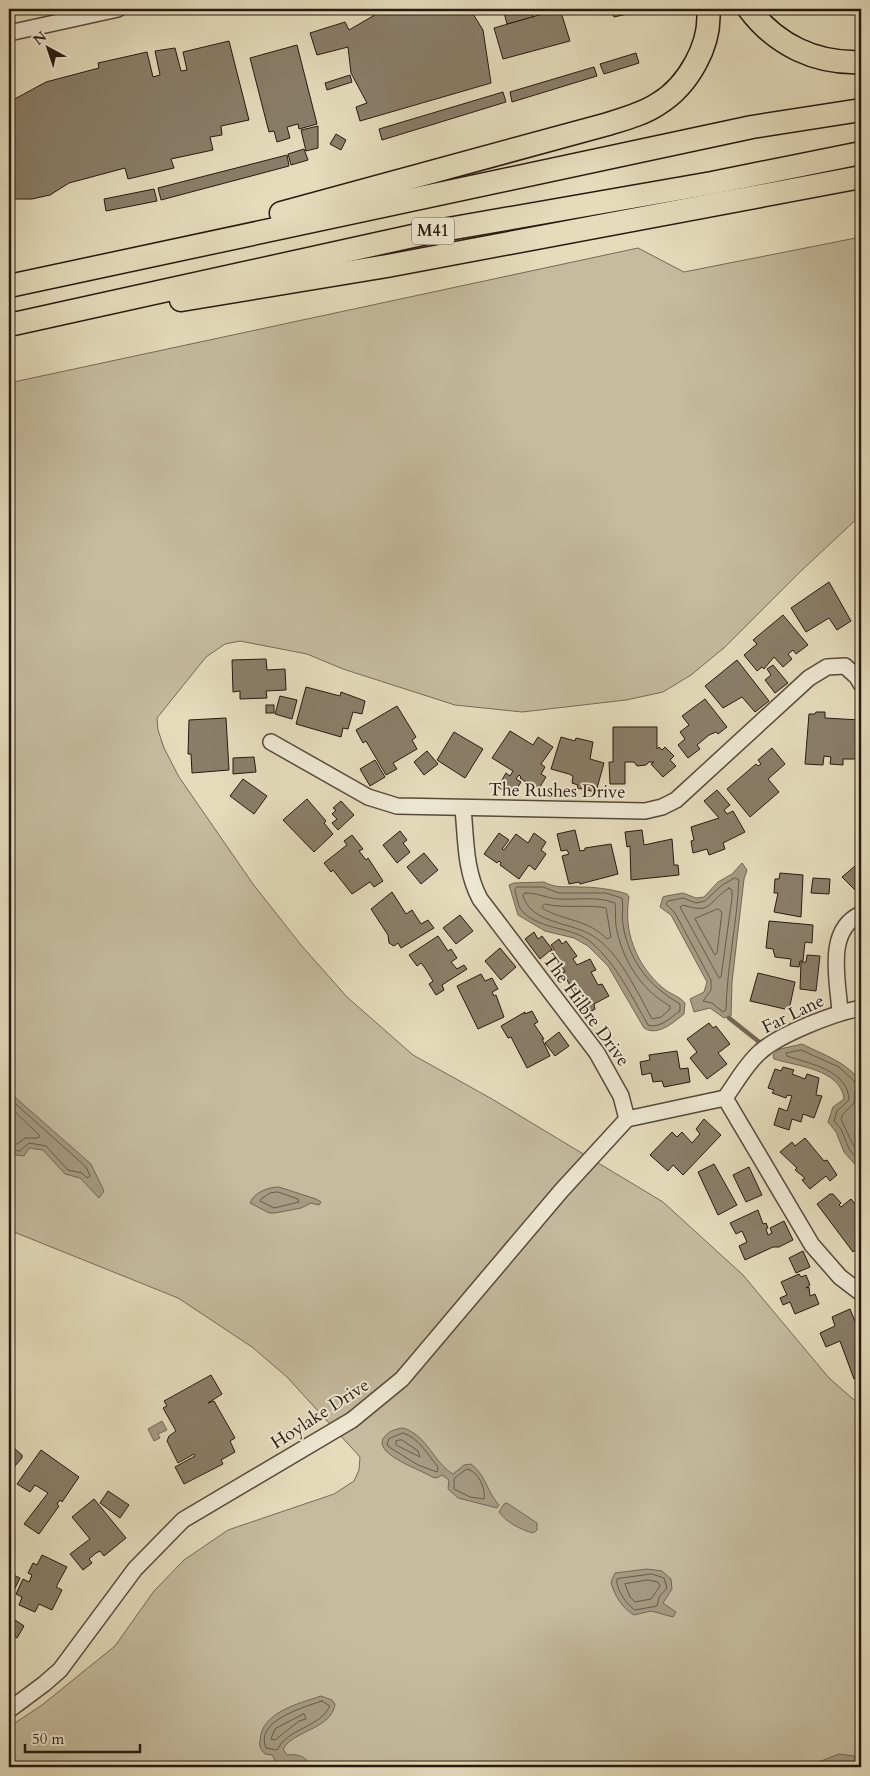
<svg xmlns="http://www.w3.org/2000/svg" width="870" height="1776" viewBox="0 0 870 1776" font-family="Cardo,serif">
	<rect width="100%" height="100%" fill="#e5dcbc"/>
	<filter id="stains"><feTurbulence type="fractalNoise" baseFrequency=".004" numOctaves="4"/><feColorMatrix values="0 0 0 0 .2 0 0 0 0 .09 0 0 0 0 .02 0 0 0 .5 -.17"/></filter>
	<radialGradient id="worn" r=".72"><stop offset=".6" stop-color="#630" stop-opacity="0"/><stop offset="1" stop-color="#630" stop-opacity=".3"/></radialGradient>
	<polygon fill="#c5bb9f" stroke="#766a58" points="861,237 861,515 801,571 725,647 691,675 663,692 626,700 522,712 455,705 343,669 307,654 240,641 225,644 206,657 157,718 158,730 164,748 179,777 253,884 301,945 347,997 413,1055 492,1099 663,1202 743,1275 829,1378 861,1406 861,1767 9,1767 9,1727 42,1705 115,1646 154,1591 184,1560 228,1530 334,1494 354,1481 359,1470 360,1457 287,1377 252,1347 178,1298 9,1230 9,383 638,248 684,272"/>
	<g fill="#a59a82" stroke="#736654">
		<polygon points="742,863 747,870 744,879 732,982 731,1016 724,1018 710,1008 694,1012 690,999 704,992 707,982 671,915 660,907 663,897 666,896 683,893 696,898 704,897 718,882 732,874"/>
		<path d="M544,882c13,7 22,4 35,5 17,0 32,2 48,7l2,3c-6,34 7,68 34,91 7,6 16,8 22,15l-1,11c-10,8 -26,23 -40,14l-36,-62 -20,-20 -14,-8 -29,-7 -27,-16 -9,-30 5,-2z"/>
		<path d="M802,1044c22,11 45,18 59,38v89l-17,-19 -8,-20 -8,-10 5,-15 11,-8c-3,-30 -48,-33 -70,-40l-1,-4 7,-6z"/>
		<polygon points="9,1092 91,1164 104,1191 99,1198 80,1178 65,1174 43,1150 29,1148 24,1156 9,1154"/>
		<path d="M279,1187l37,12 5,3 -2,3 -8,-2 -10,5 -26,5h-6l-19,-10c4,-11 19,-16 29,-16z"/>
		<polygon points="162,1421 167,1430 158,1434 160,1438 154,1441 148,1429"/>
		<path d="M403,1428c24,7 31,35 50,46l11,-9 7,-1c15,11 16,28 28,41l-2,3 -39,-10 -10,-9 1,-9 -7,-5 -5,3 -5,-1c-10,-7 -57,-22 -49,-38 5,-8 12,-10 20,-11z"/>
		<path d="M507,1503l30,20v7l-4,3c-12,-3 -27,-11 -34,-21l5,-8z"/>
		<path d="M647,1569l15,2 9,8 1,10 -9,14 13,9 -3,5 -22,-6 -17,4c-12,-7 -20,-20 -23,-33l4,-9z"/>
		<path d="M321,1696l11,4 3,4c-3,25 -41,26 -52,45l4,6c10,-1 15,0 22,7v5h-35l2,-5 -4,-7 -7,-1c-4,-4 -6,-7 -5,-13 1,-29 38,-37 61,-45z"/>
		<polygon points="839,1754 861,1757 861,1767 819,1767 821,1761"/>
	</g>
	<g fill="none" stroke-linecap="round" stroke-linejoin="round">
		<g stroke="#665a49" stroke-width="1">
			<path d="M735,878l4,2c-2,43 -12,86 -13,130l-3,2 -11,-9 -9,-2 8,-11v-10l-36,-67 -9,-9 2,-3 15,-3 13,5 9,-2 16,-15z"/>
			<path d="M517,887h26l16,6h47l16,5c2,8 -1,18 1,27 6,36 26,61 57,79v7c-9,6 -20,18 -32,14 -16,-28 -31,-60 -56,-82 -19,-17 -50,-12 -69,-31 -5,-4 -6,-15 -8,-21z"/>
			<path d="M729,888l3,2v8l-11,79 -2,1 -39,-71 3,-2c30,10 25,-4 46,-17z"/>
			<path d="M525,893c15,0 22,6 35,6 19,1 37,-3 55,4 1,7 0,15 1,23 6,33 24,63 54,80v3l-9,8 -9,2c-15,-27 -32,-66 -59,-83 -21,-14 -62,-12 -70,-40z"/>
			<path d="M545,904c20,5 41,0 61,4l5,29 -4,2c-21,-21 -42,-17 -65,-31z"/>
			<polygon points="718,909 722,912 717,953 715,955 695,919"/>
			<path d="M861,1084l-5,-1 -17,-16 -38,-17 -15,3 1,3c23,8 61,14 62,44l-12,11 -3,10 7,8 8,20 12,14"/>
			<polyline points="861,1090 855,1091 854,1103 843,1114 841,1119 853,1145 861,1154"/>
			<polyline points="9,1098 86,1167 90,1176 87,1178 82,1173 68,1170 46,1146 29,1143 20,1151 9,1150"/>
			<polyline points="9,1106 40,1136 38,1138 25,1138 17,1144 9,1143"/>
			<polygon points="278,1192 298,1199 299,1202 274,1208 260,1201 261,1199 270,1193"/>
			<path d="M403,1433c16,5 25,22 35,34l-1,5 -19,-7 -29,-18 -2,-3 2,-5z"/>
			<polygon points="402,1440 418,1451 420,1457 396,1445 396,1441"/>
			<path d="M467,1469c11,2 19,19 17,30l-14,-2 -16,-8v-10z"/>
			<path d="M652,1574l12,4 3,10 -8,9 -2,9 -22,4c-8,-5 -20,-22 -18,-31z"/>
			<polygon points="648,1580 658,1582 660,1586 651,1599 635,1602 630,1597 625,1584"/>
			<path d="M322,1701l8,5c-10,22 -43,22 -53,44l-11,-2c-12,-27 38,-41 56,-47z"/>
			<polygon points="304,1714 306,1719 299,1721 275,1740 271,1739 275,1729"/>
		</g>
		<polyline stroke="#736654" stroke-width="4.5" points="729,1018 763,1045"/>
	</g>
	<g fill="#8a7e69" stroke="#281910">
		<polygon points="385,9 470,9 483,30 491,83 360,121 356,107 367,103 351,73 348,47 317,55 310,33 345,22 349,30"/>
		<polygon points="503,9 531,9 533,17 507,24"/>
		<polygon points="560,9 570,41 503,59 494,28"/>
		<polygon points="610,9 649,9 614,17"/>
		<polygon points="229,41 249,120 221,126 222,135 210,137 213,150 171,159 174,168 128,179 125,168 69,183 50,195 32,199 9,199 9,102 46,82 99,68 98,63 147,52 153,77 160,75 155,51 175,48 181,71 187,70 183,52"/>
		<polygon points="297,45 317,124 299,129 298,124 287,127 290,138 277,142 274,131 269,132 250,58"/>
		<polygon points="636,53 639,63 604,74 600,64"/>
		<polygon points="594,67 597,76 512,102 510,92"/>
		<polygon points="350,75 352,82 327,90 325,83"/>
		<polygon points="503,92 506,102 382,140 379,129"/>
		<polygon points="318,126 318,148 306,151 301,130"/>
		<polygon points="336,134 346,140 341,150 330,144"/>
		<polygon points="304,149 308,160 291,165 288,154"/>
		<polygon points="287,155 289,166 161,200 158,188"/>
		<polygon points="154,189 157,201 106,211 104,199"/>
		<polygon points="829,582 851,621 837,630 829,618 806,632 791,608"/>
		<polygon points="783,615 808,645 796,654 793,650 788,654 792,659 783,667 774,657 764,669 762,667 757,671 744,655 757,644 753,640"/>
		<polygon points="266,659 267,670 285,669 286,690 266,691 267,698 240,699 240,691 233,692 232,660"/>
		<polygon points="737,660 769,701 755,712 742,697 723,708 705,686"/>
		<polygon points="773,665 788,683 775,693 765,680 771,675 767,669"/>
		<polygon points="306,687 340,696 341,692 365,701 362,714 353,712 348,729 343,728 341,737 296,724"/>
		<polygon points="280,696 297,700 292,719 275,714"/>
		<polygon points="705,699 727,727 718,734 716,732 709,735 697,745 700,749 688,758 678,745 685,739 680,732 689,725 682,716"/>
		<rect x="266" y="705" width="8" height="8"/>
		<polygon points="397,706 416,737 412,740 417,749 393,763 397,769 386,775 366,741 363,743 356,730"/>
		<polygon points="816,712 825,712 825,718 860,720 857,759 843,759 843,765 830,764 831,757 824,756 823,765 805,764 809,714 815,714"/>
		<polygon points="226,718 229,770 192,773 191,754 188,754 189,720"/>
		<polygon points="613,727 657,727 657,749 659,747 662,750 665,747 674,756 670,760 676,766 663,777 651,764 654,762 649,762 646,765 637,766 634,762 625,762 625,784 610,784 609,762 613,762"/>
		<polygon points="510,731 533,745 538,737 553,747 541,764 545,767 541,774 546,777 538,790 520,778 521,777 519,775 516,779 521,782 512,796 498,787 506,773 510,776 513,771 492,758"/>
		<polygon points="454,732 483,749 465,778 437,760"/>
		<polygon points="561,737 575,741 576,738 593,742 590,759 604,763 596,792 577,788 578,785 572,783 573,776 569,774 551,769"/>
		<polygon points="772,748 785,764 768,779 779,792 750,817 727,789 756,764 758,766 761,764 758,760"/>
		<polygon points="427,751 438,764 424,775 414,762"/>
		<polygon points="254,757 256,772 233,774 233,758"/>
		<polygon points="375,760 385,777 370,786 360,769"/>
		<polygon points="243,779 267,796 254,814 230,796"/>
		<polygon points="717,790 730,805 724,810 727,814 733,811 745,832 723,843 725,849 709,855 707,849 693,853 691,841 694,840 691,827 719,818 704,801"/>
		<polygon points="307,799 326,821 324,823 333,834 314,852 283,820"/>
		<polygon points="341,801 354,815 338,830 332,823 337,819 332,814 336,810 333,808"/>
		<polygon points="575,830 580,851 585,850 585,848 611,844 618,874 580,884 579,882 569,884 562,856 569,854 567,850 561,851 557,834"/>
		<polygon points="642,830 644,845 672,839 674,865 678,865 679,875 631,880 630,846 627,847 625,832"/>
		<polygon points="400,831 407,840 403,843 410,852 397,863 383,845"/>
		<polygon points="499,833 509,840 502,849 504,850 516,834 528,843 534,833 546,842 541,850 546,854 535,870 529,865 519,879 500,865 501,863 499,861 497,863 484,854"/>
		<polygon points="352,835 363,849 359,851 366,860 368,858 383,881 374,887 370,882 352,894 333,870 331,872 324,863 347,845 344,841"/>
		<polygon points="424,853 438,870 421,884 407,867"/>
		<polygon points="861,861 861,896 842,877"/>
		<polygon points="780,873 803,875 801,917 774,912 778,893 774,893 775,879 779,879"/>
		<polygon points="813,878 830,879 829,894 811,893"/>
		<polygon points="392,892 406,914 412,910 421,924 428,920 434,928 401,948 398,943 394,946 389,943 388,935 371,909"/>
		<polygon points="460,915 473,931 456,944 443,928"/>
		<polygon points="769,921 813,925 812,943 805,942 803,961 800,961 799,967 790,966 791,959 775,957 773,949 766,948"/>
		<polygon points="534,932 538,939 542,936 552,949 540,959 525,939"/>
		<polygon points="438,936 448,951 451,949 457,958 451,962 457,969 464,965 467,969 442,985 444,990 436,995 429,984 433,981 425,968 421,963 417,966 409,955"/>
		<polygon points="559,939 562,944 566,941 577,956 573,959 577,965 590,959 596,970 591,972 598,985 602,984 609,996 594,1004 595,1009 585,1015 563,972 565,971 550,952 554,949 551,945"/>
		<polygon points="500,948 516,967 501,980 485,961"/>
		<polygon points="807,955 820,956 816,991 800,989 801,962 806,962"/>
		<polygon points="758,973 795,982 789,1010 750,1001"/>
		<polygon points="481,974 485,981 492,978 498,989 492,992 494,996 496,995 504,1017 478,1029 457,986"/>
		<polygon points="532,1011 538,1022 534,1024 544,1039 542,1039 550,1056 527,1068 511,1037 508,1038 501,1026 525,1012 525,1014"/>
		<polygon points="709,1023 713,1028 716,1026 730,1044 718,1053 727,1064 707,1079 690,1058 697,1052 687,1039"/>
		<polygon points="559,1032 569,1046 555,1056 545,1043"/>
		<polygon points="861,1039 861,1053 855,1051"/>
		<polygon points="677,1051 680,1069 688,1068 690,1082 664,1087 662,1081 653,1082 651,1073 642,1075 640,1062 650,1060 649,1055"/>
		<polygon points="783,1067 794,1070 792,1074 805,1079 807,1074 819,1078 816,1095 822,1096 814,1118 803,1114 801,1122 792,1119 789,1130 774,1125 779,1108 787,1111 792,1096 787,1095 786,1098 772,1093 774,1090 768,1088 775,1069 781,1071"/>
		<polygon points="704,1119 721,1135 683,1175 673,1165 668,1171 650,1155 672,1132 677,1137 682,1132 692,1143 700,1134 696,1129"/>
		<polygon points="805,1138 824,1161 827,1160 837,1175 830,1181 826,1176 810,1189 802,1180 805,1178 795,1170 797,1168 780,1152 792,1142 795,1146"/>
		<polygon points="714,1164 737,1205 718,1215 698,1172"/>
		<polygon points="749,1167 762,1195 746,1202 733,1175"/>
		<polygon points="830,1194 833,1194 841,1203 839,1205 841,1207 851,1199 861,1211 861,1257 855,1250 853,1252 817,1204"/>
		<polygon points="758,1210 763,1224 766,1223 768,1228 766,1229 768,1235 772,1233 770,1228 784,1221 793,1240 779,1247 773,1247 745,1260 739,1246 747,1242 742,1231 736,1234 730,1223"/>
		<polygon points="803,1251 810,1267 796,1273 789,1258"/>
		<polygon points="799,1274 801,1277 806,1275 810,1285 806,1288 809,1287 810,1296 815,1294 819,1304 795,1314 790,1302 783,1305 780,1298 787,1295 781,1282"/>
		<polygon points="850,1309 857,1326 861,1324 861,1376 854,1379 840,1341 826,1347 820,1333 835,1326 832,1317"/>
		<polygon points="211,1375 222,1394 208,1403 214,1401 235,1438 230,1441 235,1452 221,1460 223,1464 184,1484 175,1467 195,1456 194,1454 178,1463 167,1441 169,1436 176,1431 163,1408 167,1406 164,1401"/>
		<polygon points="15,1449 22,1455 22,1458 14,1467 11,1465 9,1468 9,1451"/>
		<polygon points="41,1450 79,1477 62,1502 60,1500 57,1504 59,1506 39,1534 24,1524 48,1493 35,1485 30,1492 17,1484"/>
		<polygon points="108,1491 129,1505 120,1518 100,1503"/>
		<polygon points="94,1499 126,1538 104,1556 100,1551 96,1553 89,1559 92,1563 83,1570 70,1554 90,1539 72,1517"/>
		<polygon points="42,1555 67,1567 56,1587 62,1590 52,1610 39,1604 35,1612 19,1605 22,1597 16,1594 23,1579 29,1582 32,1575 28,1573 33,1563 37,1565"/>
		<polygon points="9,1573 20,1578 11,1596 9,1595"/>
		<polygon points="9,1616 24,1626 17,1638 9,1632"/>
	</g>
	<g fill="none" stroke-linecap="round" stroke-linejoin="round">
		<defs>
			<g id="minor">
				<polyline points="9,33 118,9"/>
				<polyline points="271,742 368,797 397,806 645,811 662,807 676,800 809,678 827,667 845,666 857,677 861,684"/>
				<path d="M463,808c3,32 2,63 17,91l117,154 24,43 6,23"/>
				<path d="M840,1012c-2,-32 -15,-82 21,-98"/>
				<path d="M725,1098c11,-15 21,-34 35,-46 20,-18 74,-39 101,-44"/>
				<polyline points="627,1119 725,1098 812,1245 840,1277 861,1293"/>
				<polyline points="9,1710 44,1684 60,1670 135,1569 183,1520 352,1420 402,1379 561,1191 627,1119"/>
			</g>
			<g id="highway">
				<path d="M749,9c27,36 67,55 112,53"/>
				<path d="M281,213l327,-89c16,-5 35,-10 50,-20 30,-18 54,-60 50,-95"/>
				<polyline points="9,286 752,127 861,110"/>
				<polyline points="181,300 387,266 861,177"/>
				<polyline points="9,325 431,232 712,183 861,153"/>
			</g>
		</defs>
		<use href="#minor" stroke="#574a3b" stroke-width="18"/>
		<use href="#highway" stroke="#281910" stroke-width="25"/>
		<use href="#minor" stroke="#eee8d3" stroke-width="15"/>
		<use href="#highway" stroke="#e5dcbc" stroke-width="22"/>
	</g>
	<g text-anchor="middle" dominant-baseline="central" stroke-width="4" stroke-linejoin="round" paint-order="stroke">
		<rect fill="#eee8d3" stroke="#63574a" stroke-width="1" x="412" y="217.5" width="42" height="27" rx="4"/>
		<g font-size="16" font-weight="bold" fill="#281910">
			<text x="433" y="231">M41</text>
		</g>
		<g font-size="18" fill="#281910" stroke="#eee8d3">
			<text transform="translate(557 791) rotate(1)">The Rushes Drive</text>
			<text transform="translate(586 1010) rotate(54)">The Hilbre Drive</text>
			<text transform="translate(793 1014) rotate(-26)">Far Lane</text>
			<text transform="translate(320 1414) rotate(-33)">Hoylake Drive</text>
		</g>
	</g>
	<rect width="870" height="1776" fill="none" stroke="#e5dcbc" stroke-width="30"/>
	<rect x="10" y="10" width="850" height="1756" fill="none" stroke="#281910" stroke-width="2.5"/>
	<rect x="15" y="15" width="840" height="1746" fill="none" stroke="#281910"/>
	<g transform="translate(48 48) rotate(320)" stroke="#eee8d3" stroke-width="4" paint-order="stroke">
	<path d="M0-4L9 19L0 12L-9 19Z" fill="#281910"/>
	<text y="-8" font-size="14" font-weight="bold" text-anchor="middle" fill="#281910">N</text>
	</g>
	<path d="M25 1744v8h115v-8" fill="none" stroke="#281910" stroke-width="2.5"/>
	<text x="32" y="1744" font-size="15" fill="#281910" stroke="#eee8d3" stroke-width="4" paint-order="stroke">50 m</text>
	<rect width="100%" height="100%" filter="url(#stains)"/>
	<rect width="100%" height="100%" fill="url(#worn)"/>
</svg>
